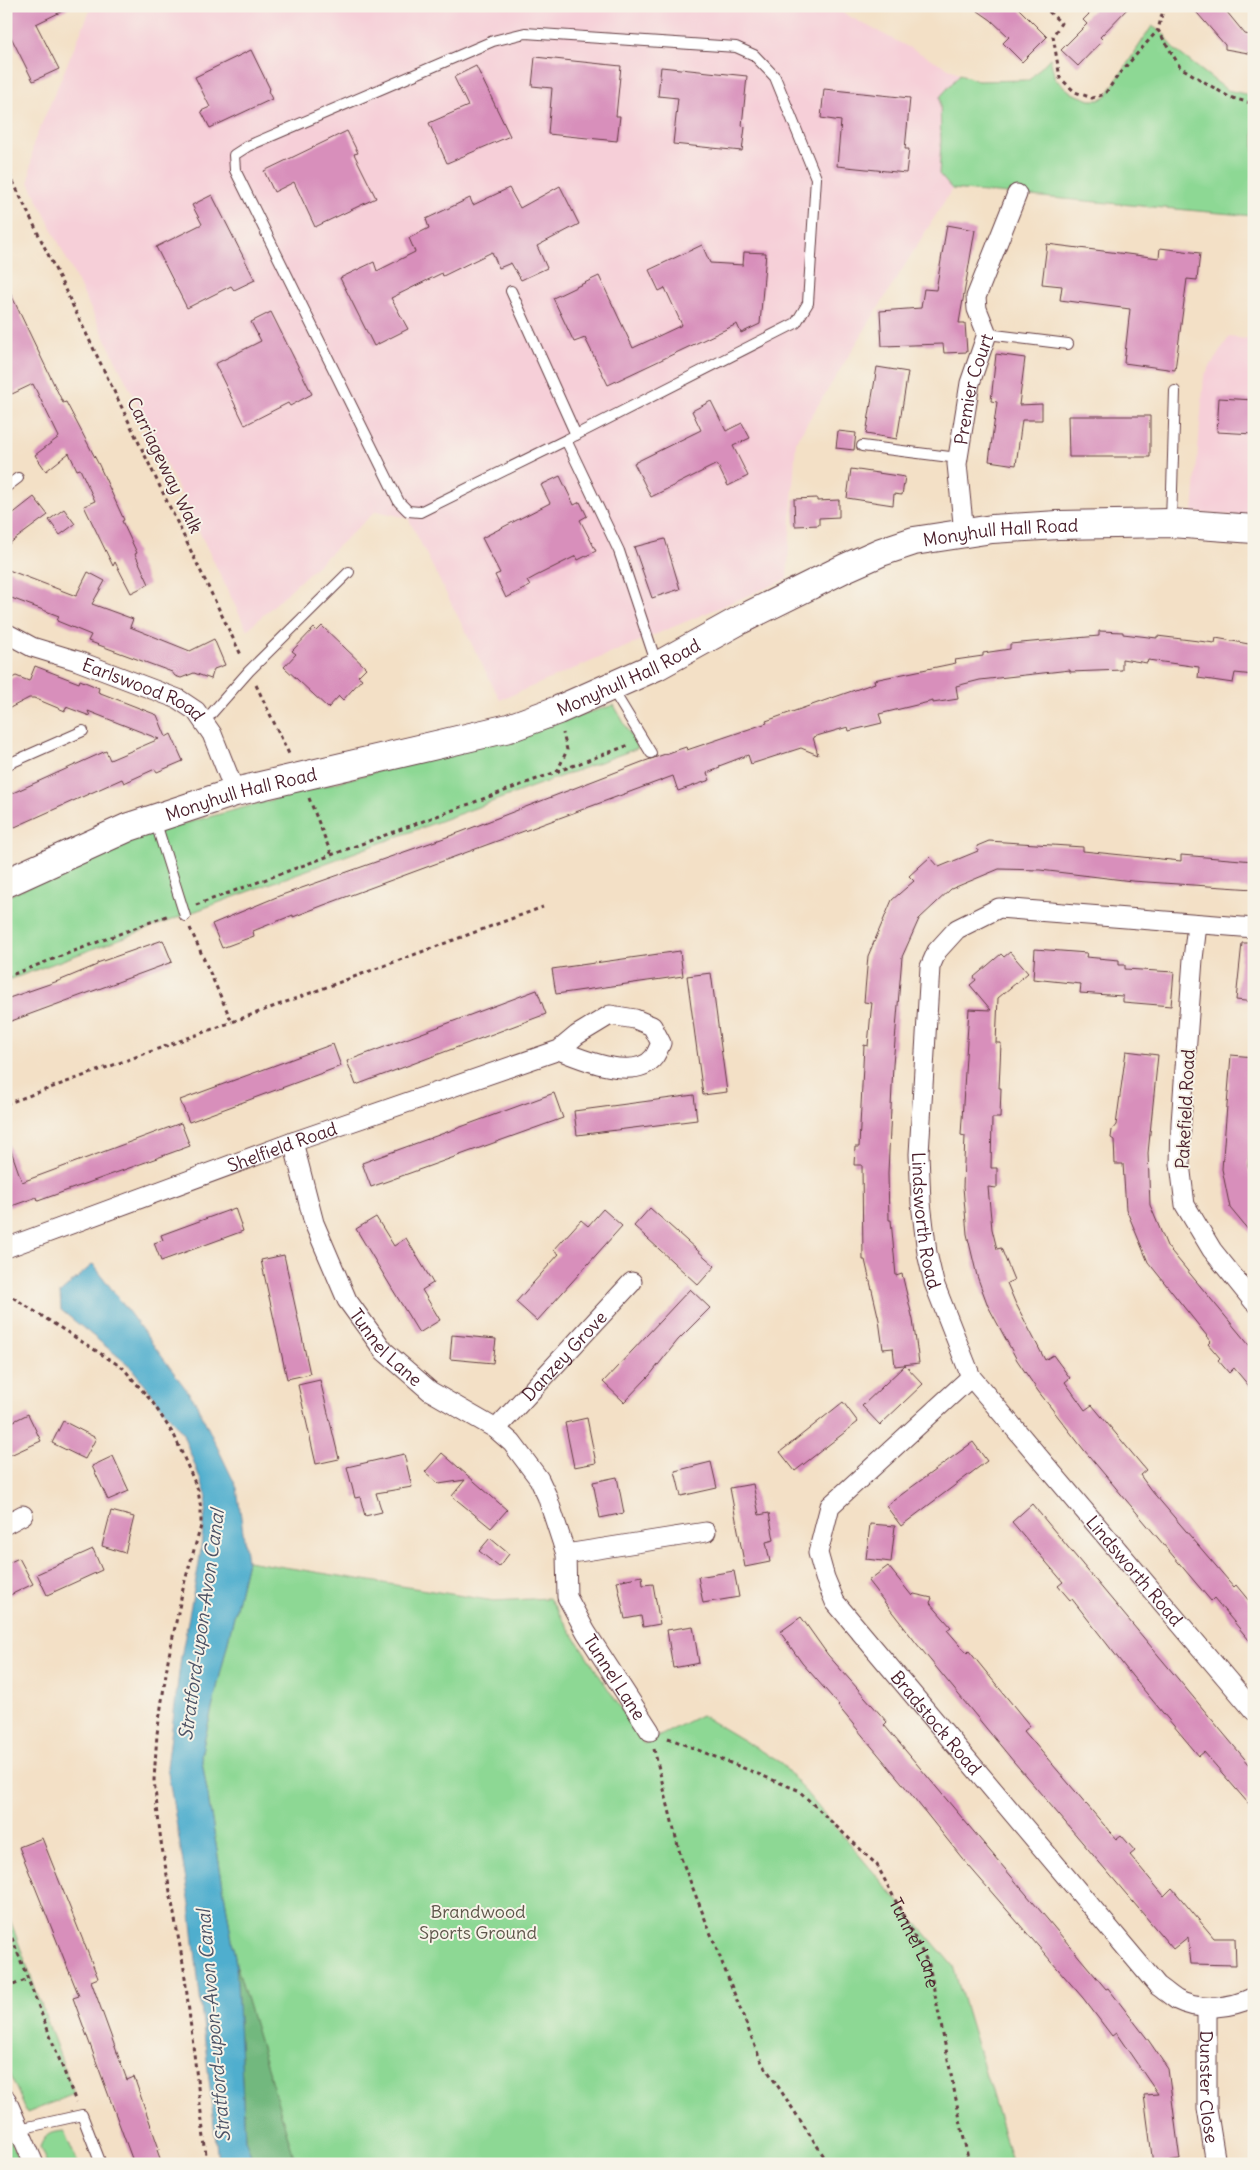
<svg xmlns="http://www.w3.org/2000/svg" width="1260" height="2170" viewBox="0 0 1260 2170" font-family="Delius,sans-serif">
	<rect width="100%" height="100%" fill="#f7f3e8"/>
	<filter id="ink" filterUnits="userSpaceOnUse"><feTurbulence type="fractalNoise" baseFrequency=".02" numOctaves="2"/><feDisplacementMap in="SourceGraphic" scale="10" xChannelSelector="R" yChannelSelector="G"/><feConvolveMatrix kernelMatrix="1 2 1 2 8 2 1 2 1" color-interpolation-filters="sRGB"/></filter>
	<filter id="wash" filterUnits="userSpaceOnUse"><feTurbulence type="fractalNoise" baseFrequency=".0096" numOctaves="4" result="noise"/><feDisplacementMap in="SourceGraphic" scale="20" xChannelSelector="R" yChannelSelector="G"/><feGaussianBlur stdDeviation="1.12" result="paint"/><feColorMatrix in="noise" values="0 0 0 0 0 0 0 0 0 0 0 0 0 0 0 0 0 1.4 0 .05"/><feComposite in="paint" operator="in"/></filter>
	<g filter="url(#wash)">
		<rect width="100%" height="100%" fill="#f3e0c6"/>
		<g fill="#f6cfd8">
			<polygon points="92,6 826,6 837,10 960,74 940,97 941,143 939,174 952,189 796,441 787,579 500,700 408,518 376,511 247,630 29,182 33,144"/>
			<polygon points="1229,337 1254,340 1254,517 1193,512 1204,376"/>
		</g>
		<g fill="#8dd894" stroke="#6c7c60">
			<polygon points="1152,26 1164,34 1175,50 1227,90 1254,96 1254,216 952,189 939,174 941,143 940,97 960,74 978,81 1029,80 1050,58 1055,79 1072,93 1090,100 1099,100 1106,96"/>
			<polygon points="614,705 638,748 6,981 6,897 146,834 549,725"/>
			<polygon points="247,1561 494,1601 549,1598 644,1744 701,1715 781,1763 953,1966 1013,2164 296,2164 236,1964 201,1755"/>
			<polygon points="6,1909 74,2094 27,2113 6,2065"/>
			<polygon points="6,2130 20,2164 6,2164"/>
			<path d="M64,2131l14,33h-31l-7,-17c5,-13 10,-15 24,-16z"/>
		</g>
		<polygon fill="#72b87e" stroke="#5e6c54" points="236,1964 296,2164 254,2164 245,2140"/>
		<polygon fill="#50aece" stroke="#4d667c" points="93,1264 195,1401 237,1488 247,1561 201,1755 236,1964 245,2139 254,2164 219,2164 218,2161 190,1905 167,1767 181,1657 199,1564 207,1497 183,1434 130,1366 61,1310 60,1293"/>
		<g id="blocks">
			<g fill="#d88fbb">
				<polygon points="6,6 73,6 36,24 59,69 33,81 6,27"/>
				<polygon points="971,6 1016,6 1047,37 1022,62 1003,43 1009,37 991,20"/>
				<polygon points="1097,6 1130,6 1100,37 1103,40 1078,66 1061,50 1087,24 1083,20"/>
				<polygon points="1191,6 1222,6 1245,34 1254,36 1254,54 1225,49 1225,45"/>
				<polygon points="251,50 270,89 268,91 272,99 210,128 201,111 210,107 195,77"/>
				<polygon points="535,57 621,66 616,116 620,116 617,141 548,134 552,88 532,86"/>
				<polygon points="476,66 510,136 447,163 429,123 468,106 454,77"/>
				<polygon points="661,67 747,76 742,126 745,127 742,151 673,144 678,98 658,96"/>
				<polygon points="824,89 910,98 905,149 909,149 906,173 837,166 841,121 821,118"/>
				<polygon points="347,131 358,153 354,154 376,198 315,227 294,182 274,192 264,171"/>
				<polygon points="560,186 579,224 537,246 547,268 521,280 511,263 499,268 492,252 443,276 442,273 391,298 408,329 374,346 340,278 374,262 377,271 415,252 409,238 429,228 426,219 470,198 473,205 509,188 520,208"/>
				<polygon points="212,195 255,280 234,290 231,286 187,308 156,247 202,224 192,205"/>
				<polygon points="947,225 975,230 959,323 965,323 967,352 944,353 943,344 882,346 880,311 921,308 924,289 936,290"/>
				<polygon points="1047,244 1159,258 1160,248 1200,253 1197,280 1187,279 1175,370 1124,363 1130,309 1060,300 1062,286 1042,284"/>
				<polygon points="702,245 710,263 743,265 744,252 766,253 760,324 741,333 737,324 608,385 585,338 574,342 553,298 599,276 633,348 682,325 665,288 659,291 649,270"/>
				<polygon points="6,284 63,403 66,402 99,465 124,520 122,521 137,553 135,554 149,584 131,593 115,562 113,566 84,506 95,501 80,469 77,470 69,453 46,471 35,455 59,437 33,384 12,394 6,382"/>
				<polygon points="271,312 312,394 290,406 288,403 245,425 215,364 261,341 251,322"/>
				<polygon points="996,354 1025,358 1019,405 1042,404 1042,420 1022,420 1016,465 989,461 997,402 991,401"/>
				<polygon points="877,367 908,372 897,439 866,434"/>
				<polygon points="1219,398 1254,400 1254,434 1217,432"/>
				<polygon points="711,401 726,431 742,423 750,438 733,446 748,476 728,486 717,464 651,497 634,463 701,430 692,411"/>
				<polygon points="1068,416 1150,416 1150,457 1069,457"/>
				<polygon points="838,431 856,433 854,450 836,448"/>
				<polygon points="851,469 905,477 902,495 894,494 893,505 847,498"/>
				<polygon points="560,476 574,505 580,502 587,516 580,520 596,551 578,560 576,556 536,576 527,581 530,586 506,598 495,575 500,573 482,538 550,503 541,485"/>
				<polygon points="34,497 48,515 6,546 6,519"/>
				<polygon points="817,498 817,501 839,500 839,517 819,518 819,525 795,526 794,499"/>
				<polygon points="64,509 75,524 60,535 49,520"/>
				<polygon points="665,539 680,589 652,598 634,547"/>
				<polygon points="6,569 76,596 88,572 105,581 92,604 133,619 130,627 190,651 214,639 225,665 214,669 211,679 194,673 181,678 175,676 172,672 88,641 91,635 57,621 59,616 6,596"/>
				<polygon points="322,626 366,668 358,676 362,679 343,700 339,696 328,708 284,667 296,654 292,651 314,628 317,631"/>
				<polygon points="1099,631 1123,632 1123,634 1157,638 1157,636 1215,643 1216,638 1254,645 1254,675 1235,673 1233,683 1198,678 1199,667 1148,660 1147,663 1122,659 1122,670 1070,672 1070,670 980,680 956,686 958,699 933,703 933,701 879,714 882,723 849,731 848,727 813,737 818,755 801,748 751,764 748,755 719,766 720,768 707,773 710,780 678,791 673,776 324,905 293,917 293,915 253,931 254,936 222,948 212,924 279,896 461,832 642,762 686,747 687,750 767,723 766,721 875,683 874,680 956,663 955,660 983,656 983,653 1010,649 1010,644 1099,636"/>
				<polygon points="35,666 79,683 80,680 99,688 98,692 157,715 166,737 171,734 183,761 157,772 155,769 124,783 122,779 6,831 6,796 106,751 110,760 159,739 88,711 90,716 66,707 65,711 34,698 29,698 6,710 6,681 16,676 29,681"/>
				<polygon points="989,841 1083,847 1083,851 1181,861 1181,855 1254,861 1254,889 1132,881 1040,870 999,869 951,889 919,919 902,957 893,1065 888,1173 889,1220 891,1220 896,1276 902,1274 913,1320 919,1363 895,1366 893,1348 883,1349 879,1320 865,1260 863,1260 862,1165 854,1165 855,1147 859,1147 864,1045 868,1046 871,1011 872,1003 864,1002 868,956 892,900 914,881 909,876 930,857 939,867 978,851 977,846"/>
				<polygon points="163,940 172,962 6,1023 6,999 61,980 97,965 97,963"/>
				<polygon points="1242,943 1254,943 1254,1002 1236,1000"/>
				<polygon points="1035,949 1087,953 1086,957 1119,960 1119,965 1125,965 1125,969 1174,972 1171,1006 1123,1002 1123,996 1080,993 1081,984 1033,979"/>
				<polygon points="680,951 683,976 556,994 552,969"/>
				<polygon points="1010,952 1028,973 998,998 996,1043 1001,1043 999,1088 1001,1088 1000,1118 992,1118 991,1168 997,1168 997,1188 988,1187 992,1229 997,1249 1001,1248 1014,1280 1007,1283 1015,1302 1045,1360 1053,1355 1070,1378 1065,1382 1085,1410 1092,1405 1146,1470 1140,1475 1150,1489 1234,1587 1236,1585 1254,1607 1254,1646 1214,1598 1211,1601 1163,1544 1084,1450 1038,1391 1017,1360 988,1306 977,1276 967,1234 963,1187 965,1136 961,1135 969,1009 991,1010 970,985 976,980 974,977 1001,954 1004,957"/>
				<polygon points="711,973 727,1092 703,1095 687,976"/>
				<polygon points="537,990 546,1014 356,1085 347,1061"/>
				<polygon points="333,1044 341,1066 189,1122 180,1100"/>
				<polygon points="1126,1051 1158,1055 1148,1153 1150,1205 1167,1246 1254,1351 1254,1392 1234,1368 1229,1373 1218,1360 1220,1358 1208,1344 1211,1341 1148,1262 1126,1209 1123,1164 1115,1164 1114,1140 1111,1138 1112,1130 1116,1125"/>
				<polygon points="1231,1055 1254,1057 1254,1127 1252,1126 1248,1165 1254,1190 1254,1237 1230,1208 1222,1169"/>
				<polygon points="554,1093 563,1118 371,1187 362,1163"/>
				<polygon points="694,1095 697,1120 577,1135 574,1111"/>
				<polygon points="181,1123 190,1146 38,1201 37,1197 6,1208 6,1145 9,1145 22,1182"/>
				<polygon points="235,1208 243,1231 161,1261 154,1243 163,1240 161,1235"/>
				<polygon points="650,1208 715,1266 698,1285 634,1226"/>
				<polygon points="603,1209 622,1226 537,1321 516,1302 559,1254 554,1250 581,1220 588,1226"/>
				<polygon points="376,1217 394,1246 406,1238 433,1283 422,1290 440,1320 419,1333 356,1229"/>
				<polygon points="284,1255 310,1374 287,1379 261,1260"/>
				<polygon points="690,1289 710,1308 678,1340 650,1375 624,1402 603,1382"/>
				<polygon points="452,1335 496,1339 493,1363 450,1359"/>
				<polygon points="905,1365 923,1384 880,1425 862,1406"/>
				<polygon points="320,1380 339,1459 316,1464 298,1385"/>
				<polygon points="843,1402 858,1422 795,1471 780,1452"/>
				<polygon points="28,1414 41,1441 6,1457 6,1425"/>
				<polygon points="587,1418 596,1463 574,1467 565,1423"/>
				<polygon points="63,1421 96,1438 85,1459 52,1443"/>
				<polygon points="973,1442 987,1461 901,1526 886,1506"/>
				<polygon points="442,1453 507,1510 491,1528 452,1496 465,1480 439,1484 425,1472"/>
				<polygon points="404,1454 412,1487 376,1493 382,1512 365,1516 360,1497 355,1498 347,1467"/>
				<polygon points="113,1456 129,1491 108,1500 92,1466"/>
				<polygon points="711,1462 717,1488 681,1496 675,1471"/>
				<polygon points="617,1477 624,1513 600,1518 593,1482"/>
				<polygon points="753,1484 759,1515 769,1513 774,1540 766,1542 770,1562 745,1567 730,1488"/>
				<polygon points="1032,1504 1254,1770 1254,1810 1204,1752 1199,1756 1132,1676 1072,1599 1070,1600 1058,1586 1063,1582 1012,1522"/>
				<polygon points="111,1511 134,1517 125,1553 102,1546"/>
				<polygon points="870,1524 895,1526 891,1562 866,1559"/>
				<polygon points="490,1538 509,1554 499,1567 479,1551"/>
				<polygon points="93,1549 102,1570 47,1595 37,1574"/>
				<polygon points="19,1558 33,1584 6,1597 6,1564"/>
				<polygon points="888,1566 912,1596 914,1594 932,1598 930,1603 951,1627 947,1630 967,1653 969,1651 1030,1726 1024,1731 1116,1839 1121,1835 1135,1851 1130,1855 1164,1896 1172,1888 1214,1938 1235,1938 1236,1965 1191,1964 1188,1937 1173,1949 1014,1762 917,1644 868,1581"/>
				<polygon points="734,1571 739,1597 703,1603 698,1577"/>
				<polygon points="642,1576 643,1585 653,1584 660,1624 643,1627 641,1616 625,1619 617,1581"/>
				<polygon points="801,1617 828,1655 887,1722 884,1725 1106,1989 1108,1988 1149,2041 1168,2069 1180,2160 1153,2164 1144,2095 1158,2094 1116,2033 1112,2036 1083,1998 962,1858 902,1783 838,1706 839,1705 802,1663 780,1632"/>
				<polygon points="693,1626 699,1663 673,1668 667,1630"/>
				<polygon points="42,1838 98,1978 91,1981 127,2080 134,2077 159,2149 157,2150 162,2164 134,2164 103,2080 73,1998 79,1996 19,1847"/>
			</g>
		</g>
	</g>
	<g filter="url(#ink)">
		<use href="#blocks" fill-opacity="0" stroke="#633c42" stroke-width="1"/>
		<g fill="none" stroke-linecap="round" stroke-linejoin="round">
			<defs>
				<g id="lane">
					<polyline points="511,291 576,435"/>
					<polyline points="987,334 1068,344"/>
					<polyline points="566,440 796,323 808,303 816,178 775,77 754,55 736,47 525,33 493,41 248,146 234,155 235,170 399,502 408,511 420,512 566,440 619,551 657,665"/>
					<polyline points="862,446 958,458"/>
					<polyline points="6,487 18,478"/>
					<polyline points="1171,522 1175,391"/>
					<polyline points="611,687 651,753"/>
					<polyline points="204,722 249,671 349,572"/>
					<polyline points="6,765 83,731"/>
					<polyline points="155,820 185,916"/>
					<polyline points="19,2129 82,2115 101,2164"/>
				</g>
				<g id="street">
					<path id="s2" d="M964,533l-7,-69 13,-81 17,-49 -10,-25 -1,-12 41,-103"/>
					<path id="s3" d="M6,633l26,14 46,14 100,38 18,12 16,23 23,58"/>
					<polyline points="1197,925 1193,959 1181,1123 1180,1164 1185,1205 1212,1250 1254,1302"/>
					<path id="s4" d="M1254,928l-255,-20 -42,21 -20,22 -7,16 -11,187 2,49 6,50 7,30 37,94 283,334"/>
					<path id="s5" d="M293,1142l21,81 33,77 37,51 46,40 66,38 16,14 27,36 8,17 19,58 1,43 19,35 64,99"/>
					<path id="s6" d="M6,1248l287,-106 266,-92 18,-15 33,-20 25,4 17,7 9,17c-2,4 -4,10 -7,14 -19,25 -73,2 -95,-7"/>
					<path id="s7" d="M971,1377l-141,129 -12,47 7,25 10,24 323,384c6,4 13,10 19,14 24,12 54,8 77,-3"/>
					<path id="s8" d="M496,1429l136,-147"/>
					<polyline points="6,1524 23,1515"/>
					<polyline points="566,1554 706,1532"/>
					<path id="s9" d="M1207,2008v100l9,56"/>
					<polyline points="6,2099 34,2164"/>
				</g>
				<g id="secondary">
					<path id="s10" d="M6,883l123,-56 106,-35 274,-64 49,-18 99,-44 83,-46 105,-52 36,-16 33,-11 78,-12 66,-4 113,-2 83,6"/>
				</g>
			</defs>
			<use href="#lane" stroke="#633c42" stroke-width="12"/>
			<use href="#street" stroke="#633c42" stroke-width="21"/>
			<use href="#secondary" stroke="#633c42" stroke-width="30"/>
			<g stroke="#633c42" stroke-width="3" stroke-dasharray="4 4" stroke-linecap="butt">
				<polyline points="1043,6 1061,23 1053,36 1060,78 1075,92 1092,98 1105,94 1119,74 1158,30"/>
				<polyline points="1164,6 1158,30 1180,67 1229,97 1254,104"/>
				<polyline points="6,167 242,657"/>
				<polyline points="256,685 290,756"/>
				<polyline points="557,772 567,750 563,733"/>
				<polyline points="309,798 332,856"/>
				<polyline points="196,905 629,745"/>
				<polyline points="190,928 232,1022 543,907"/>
				<polyline points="6,977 169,915"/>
				<polyline points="6,1104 232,1022"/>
				<polyline points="6,1293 123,1368 153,1403 175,1437 198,1490 201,1510 201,1526 184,1584 168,1660 157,1734 154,1780 161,1842 184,1969 206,2155 209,2164"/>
				<path id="s1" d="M668,1738l130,52 79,75 52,100 40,199"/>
				<polyline points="654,1749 681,1858 760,2059 829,2164"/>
				<polyline points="6,1923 76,2102"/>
				<polyline points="6,1988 28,1979"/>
			</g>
			<use href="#lane" stroke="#fff" stroke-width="10"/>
			<use href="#street" stroke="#fff" stroke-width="19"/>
			<use href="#secondary" stroke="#fff" stroke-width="28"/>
		</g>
	</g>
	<g text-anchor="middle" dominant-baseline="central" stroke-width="4" stroke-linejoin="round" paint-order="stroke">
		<g font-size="18" fill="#4a1f2b" stroke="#f7f3e8">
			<text stroke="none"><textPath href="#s2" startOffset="146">Premier Court</textPath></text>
			<text transform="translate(165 465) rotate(64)">Carriageway Walk</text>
			<text stroke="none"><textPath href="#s10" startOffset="1062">Monyhull Hall Road</textPath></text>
			<text stroke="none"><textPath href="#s10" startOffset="658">Monyhull Hall Road</textPath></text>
			<text stroke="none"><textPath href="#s3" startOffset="149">Earlswood Road</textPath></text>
			<text stroke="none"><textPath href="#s10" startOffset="252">Monyhull Hall Road</textPath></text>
			<text transform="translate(1185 1109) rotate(-87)">Pakefield Road</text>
			<text stroke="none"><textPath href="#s6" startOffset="294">Shelfield Road</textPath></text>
			<text stroke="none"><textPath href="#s4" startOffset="604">Lindsworth Road</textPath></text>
			<text stroke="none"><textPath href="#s5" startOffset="229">Tunnel Lane</textPath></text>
			<text stroke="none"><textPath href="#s8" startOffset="100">Danzey Grove</textPath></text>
			<text stroke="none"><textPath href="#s4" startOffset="1022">Lindsworth Road</textPath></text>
			<text stroke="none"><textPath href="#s5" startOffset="650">Tunnel Lane</textPath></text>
			<text stroke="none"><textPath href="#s7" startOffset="449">Bradstock Road</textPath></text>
			<text stroke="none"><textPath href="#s1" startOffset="336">Tunnel Lane</textPath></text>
			<text stroke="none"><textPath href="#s9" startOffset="79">Dunster Close</textPath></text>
		</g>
		<g font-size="18" fill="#5e564a" stroke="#f7f3e8">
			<text x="478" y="1911">Brandwood<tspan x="478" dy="21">Sports Ground</tspan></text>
		</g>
		<g font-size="19" font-style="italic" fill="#4c5164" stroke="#f7f3e8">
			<text transform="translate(201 1625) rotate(-82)">Stratford-upon-Avon Canal</text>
			<text transform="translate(213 2026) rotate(-95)">Stratford-upon-Avon Canal</text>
		</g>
	</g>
	<rect width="1260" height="2170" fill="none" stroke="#f7f3e8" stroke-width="25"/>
</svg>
